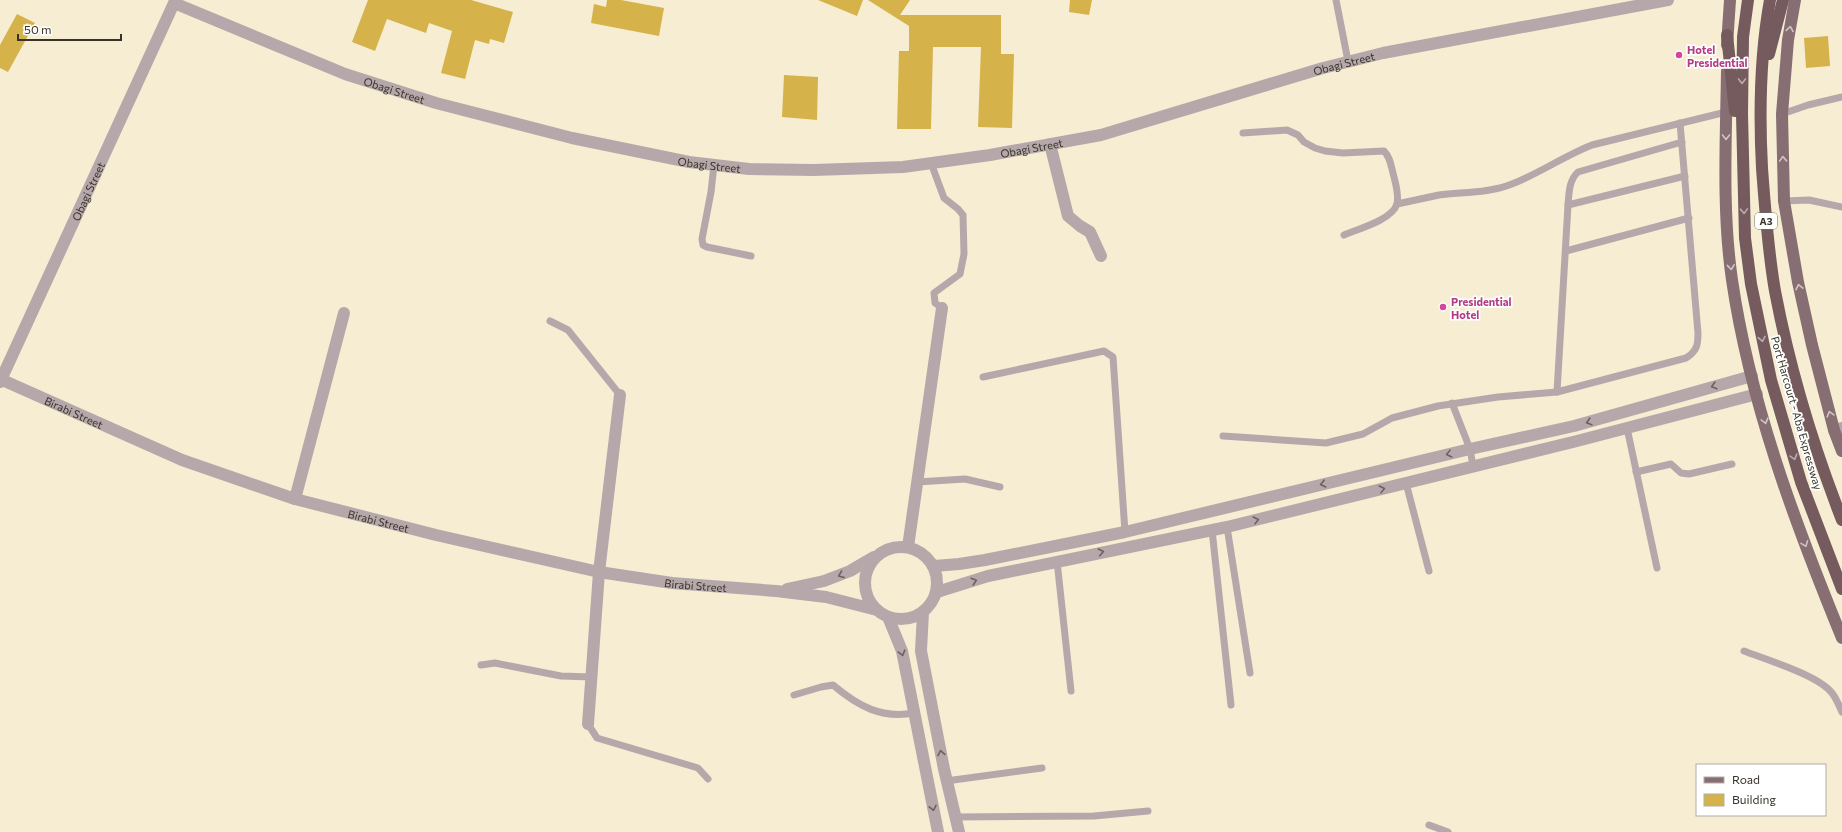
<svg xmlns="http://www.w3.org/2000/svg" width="1842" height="832" viewBox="0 0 1842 832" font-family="Commissioner,sans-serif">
	<rect width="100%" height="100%" fill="#f7edd3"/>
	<g fill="#d5b34a">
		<polygon points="368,0 471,0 513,12 504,43 490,39 489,44 475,40 465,79 441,73 452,31 429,23 426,33 387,19 375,51 352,42"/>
		<polygon points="607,0 621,0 664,8 659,36 591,23 594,4 606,7"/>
		<polygon points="818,0 863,0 857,16"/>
		<polygon points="868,0 910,0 900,15 1001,15 1001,54 1014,54 1012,128 978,127 981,47 933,47 931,129 897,129 899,51 909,51 909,26"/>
		<polygon points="1070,0 1092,0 1089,15 1069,12"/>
		<polygon points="17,14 35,23 8,72 0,68 0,45"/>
		<polygon points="1828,36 1830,66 1806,68 1804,38"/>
		<polygon points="784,75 818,77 817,120 782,117"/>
	</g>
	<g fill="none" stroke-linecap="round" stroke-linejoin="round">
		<g stroke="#b6a8aa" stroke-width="7">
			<polyline points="1336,0 1348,61"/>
			<polyline points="1782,114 1808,105 1842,97"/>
			<path d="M1243,133l44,-3 11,5 6,7 11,6 10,3 18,2 41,-2c7,7 7,16 10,26 2,8 5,18 3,27 -5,16 -39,25 -53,31"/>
			<polyline points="931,163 944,198 958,209 963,215 964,254 960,274 934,293 935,303 942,308"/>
			<polyline points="714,165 711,192 702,239 703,245 707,247 751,256"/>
			<polyline points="1784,201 1809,200 1842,207"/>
			<path d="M1397,204c14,-3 28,-6 42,-9 25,-3 50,-2 73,-11 28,-11 52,-28 80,-39l134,-33"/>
			<polyline points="1568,205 1685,176"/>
			<polyline points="1566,251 1689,218"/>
			<polyline points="550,321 568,330 620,395"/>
			<polyline points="983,377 1104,351 1113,357 1125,532"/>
			<path d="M1557,392l11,-187c1,-12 1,-25 10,-33l104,-30"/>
			<polyline points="1452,403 1470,449 1473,466"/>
			<polyline points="1627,428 1657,568"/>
			<path d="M1223,436l103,7 37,-9 29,-16 46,-12 60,-9 59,-5 129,-34c11,-7 12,-13 12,-25l-18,-210"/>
			<polyline points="1636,472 1671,464 1681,473 1689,474 1732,464"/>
			<polyline points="917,482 965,479 1000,487"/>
			<polyline points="1406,483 1429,571"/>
			<polyline points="1227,527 1250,673"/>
			<polyline points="1212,530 1231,705"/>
			<polyline points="1057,561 1071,691"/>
			<path d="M1744,651c23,9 74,24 88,42 4,5 7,12 10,19"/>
			<polyline points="481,665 495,663 561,676 592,677"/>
			<path d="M794,695l27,-8 12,-2c25,21 48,34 81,28"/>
			<polyline points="588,724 597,738 698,768 708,779"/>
			<polyline points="946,781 1042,768"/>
			<polyline points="955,817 1094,816 1148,811"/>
			<polyline points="1429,825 1448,832"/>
		</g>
		<g stroke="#b6a8aa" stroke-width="12">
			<polyline points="1050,144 1068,216 1080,226 1090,232 1101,256"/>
			<path id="s1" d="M0,379l182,81 113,39 141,36 163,37 73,11 104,8 50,6 51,13"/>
			<path id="s2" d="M0,382l174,-379 171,71 91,29 136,35 117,24 60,7 65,1 89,-3 87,-12 111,-20 222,-67 60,-15 285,-53"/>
			<polyline points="1834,430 1842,428"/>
			<polyline points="295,499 344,313"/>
			<circle cx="901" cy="583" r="36"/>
			<polyline points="908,547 942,308"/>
			<polyline points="934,566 959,564 985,560 1125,532 1470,449 1574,426 1752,376"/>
			<polyline points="787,589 824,581 850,571 874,557"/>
			<polyline points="937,592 988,576 1227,527 1577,441 1757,394"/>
			<polyline points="923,612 921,651 944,769 959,832"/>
			<polyline points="888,617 902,651 938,832"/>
			<polyline points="588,724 599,572 620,395"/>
		</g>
		<g stroke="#876e72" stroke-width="12">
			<polyline points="1795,0 1788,40 1782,114 1784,201 1798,282 1812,345 1834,430 1842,451"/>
			<polyline points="1727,45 1730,0"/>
			<path d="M1727,71c-1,69 -5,140 5,209 18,123 63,243 110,358"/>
		</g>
		<g stroke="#755a5e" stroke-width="12">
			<polyline points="1748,0 1743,37 1742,114 1745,238 1751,284 1771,380 1801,482 1842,589"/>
			<path d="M1770,0c-10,55 -11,112 -8,168 3,41 6,83 13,123 15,79 38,155 67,229"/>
			<polyline points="1727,35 1735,111"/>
			<polyline points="1769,54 1783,0"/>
		</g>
	</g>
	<defs><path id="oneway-chevron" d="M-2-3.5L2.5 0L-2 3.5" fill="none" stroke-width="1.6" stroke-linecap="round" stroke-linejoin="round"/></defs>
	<g stroke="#cfc5c7">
		<use href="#oneway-chevron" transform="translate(1790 29) rotate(-81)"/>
		<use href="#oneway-chevron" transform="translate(1726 137) rotate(90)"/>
		<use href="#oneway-chevron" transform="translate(1783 159) rotate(-92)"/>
		<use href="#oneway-chevron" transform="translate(1731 267) rotate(84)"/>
		<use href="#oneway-chevron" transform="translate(1799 287) rotate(-102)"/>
		<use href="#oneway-chevron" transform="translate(1830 414) rotate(-106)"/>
		<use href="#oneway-chevron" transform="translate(1765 421) rotate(75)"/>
		<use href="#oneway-chevron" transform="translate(1805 544) rotate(69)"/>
	</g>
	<g stroke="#baacae">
		<use href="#oneway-chevron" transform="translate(1742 81) rotate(90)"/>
		<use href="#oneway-chevron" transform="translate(1744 211) rotate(88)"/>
		<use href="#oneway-chevron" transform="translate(1762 339) rotate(79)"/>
		<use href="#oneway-chevron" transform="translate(1794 457) rotate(74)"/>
	</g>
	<g stroke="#6a625d">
		<use href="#oneway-chevron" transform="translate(1714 386) rotate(164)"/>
		<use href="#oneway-chevron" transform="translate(1589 422) rotate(164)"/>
		<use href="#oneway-chevron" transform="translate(1449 454) rotate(166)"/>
		<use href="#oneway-chevron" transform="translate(1323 484) rotate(167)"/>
		<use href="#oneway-chevron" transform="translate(1382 489) rotate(-14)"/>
		<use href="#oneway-chevron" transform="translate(1256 520) rotate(-14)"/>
		<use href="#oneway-chevron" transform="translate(1101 552) rotate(-12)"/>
		<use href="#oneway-chevron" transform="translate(841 575) rotate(159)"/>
		<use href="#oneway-chevron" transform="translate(974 581) rotate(-17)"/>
		<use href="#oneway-chevron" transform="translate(902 653) rotate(75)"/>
		<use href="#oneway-chevron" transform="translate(941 753) rotate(-100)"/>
		<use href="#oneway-chevron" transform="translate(933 808) rotate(78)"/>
	</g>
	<g fill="#d1479c" stroke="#fff" stroke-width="1.5">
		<circle cx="1679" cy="55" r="4"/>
		<circle cx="1443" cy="307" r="4"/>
	</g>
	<g text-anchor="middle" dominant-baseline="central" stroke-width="3.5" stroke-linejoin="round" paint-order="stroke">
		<rect fill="#fff" stroke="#737069" stroke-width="1" x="1755" y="213" width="22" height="16" rx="3"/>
		<g font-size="10" font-weight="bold" fill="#373329">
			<text x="1766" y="221">A3</text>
		</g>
		<g font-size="11" font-weight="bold" fill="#b23c85" stroke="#fff" text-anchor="start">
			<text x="1687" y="49">Hotel<tspan x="1687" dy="13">Presidential</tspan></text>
			<text x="1451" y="301">Presidential<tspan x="1451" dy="13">Hotel</tspan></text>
		</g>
		<g font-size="11" fill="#373329" stroke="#fff">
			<text stroke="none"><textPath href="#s2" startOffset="1626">Obagi Street</textPath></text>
			<text stroke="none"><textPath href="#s2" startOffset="654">Obagi Street</textPath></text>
			<text stroke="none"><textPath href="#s2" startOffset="1302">Obagi Street</textPath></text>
			<text stroke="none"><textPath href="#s2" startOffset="978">Obagi Street</textPath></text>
			<text stroke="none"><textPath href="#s2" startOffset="210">Obagi Street</textPath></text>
			<text stroke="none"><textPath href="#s1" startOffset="81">Birabi Street</textPath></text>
			<text transform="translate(1797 413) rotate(74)">Port Harcourt - Aba Expressway</text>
			<text stroke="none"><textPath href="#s1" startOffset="405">Birabi Street</textPath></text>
			<text stroke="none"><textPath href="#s1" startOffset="729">Birabi Street</textPath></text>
		</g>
	</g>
	<rect x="1696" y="764" width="130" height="52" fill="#ffffff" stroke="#afada9"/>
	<rect x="1704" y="777" width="20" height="6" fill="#876e72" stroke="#afada9"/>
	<text x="1732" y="784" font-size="12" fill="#373329">Road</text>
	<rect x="1704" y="794" width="20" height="12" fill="#d5b34a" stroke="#afada9"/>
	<text x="1732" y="804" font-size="12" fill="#373329">Building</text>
	<path d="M18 34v6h103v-6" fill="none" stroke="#373329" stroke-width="2"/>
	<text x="24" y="34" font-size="12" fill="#373329" stroke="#ffffff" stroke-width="3" paint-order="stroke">50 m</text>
</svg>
